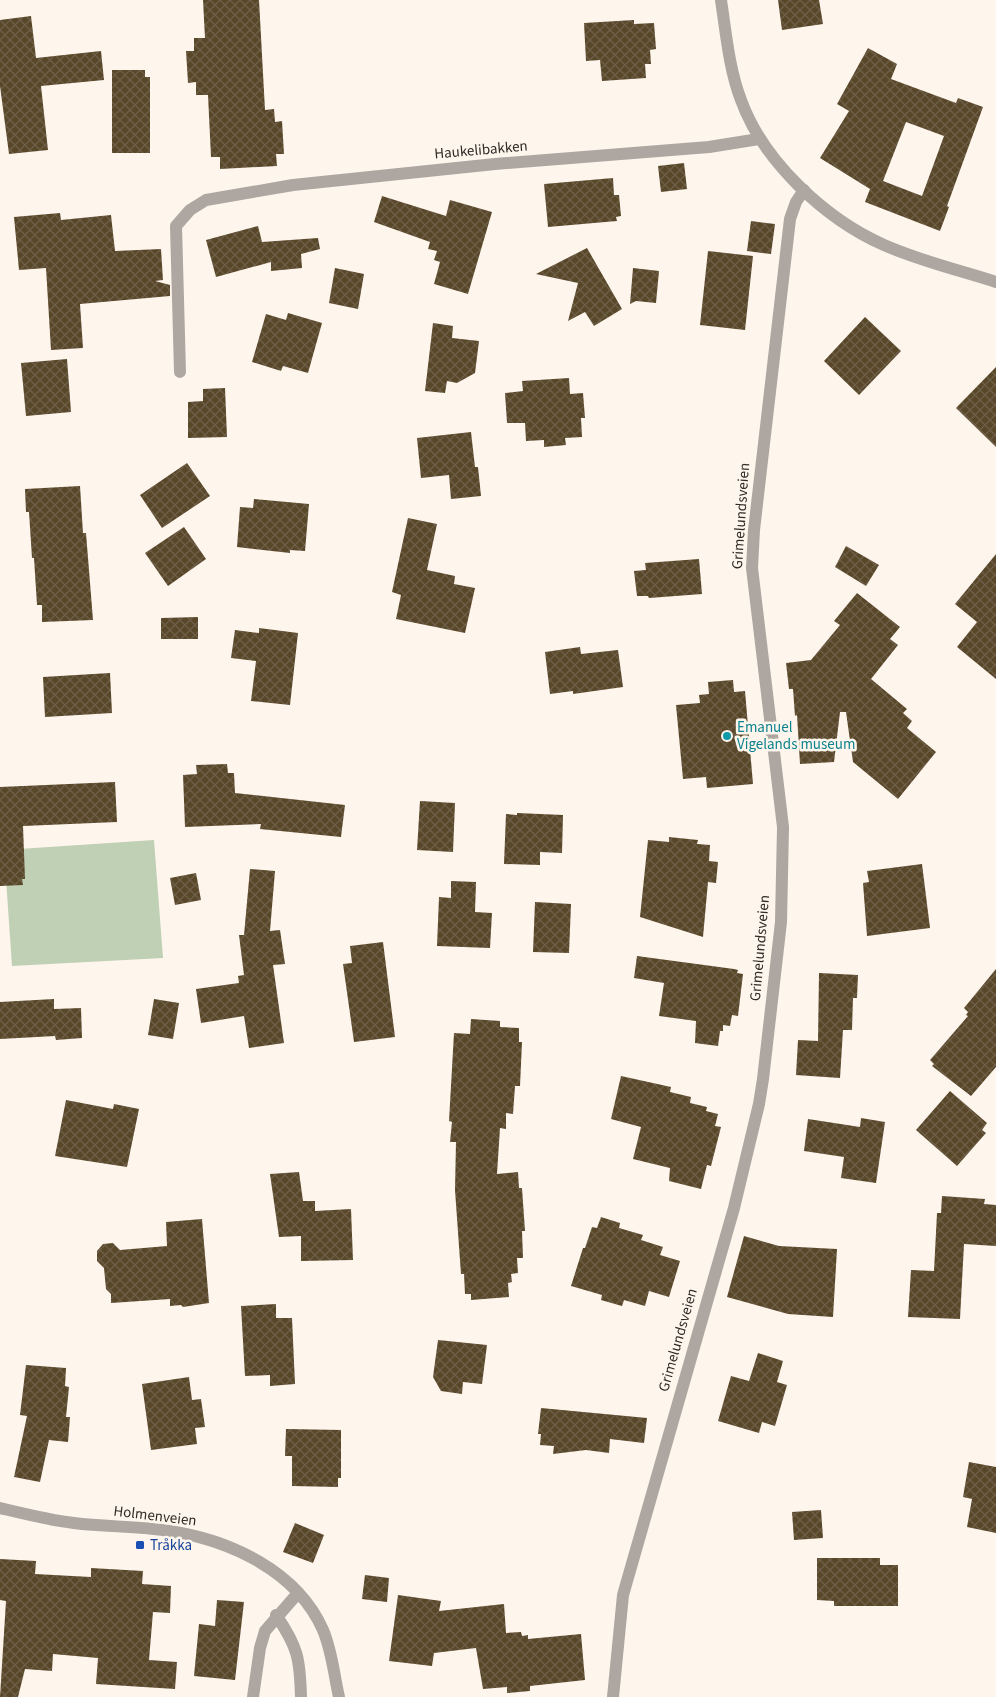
<svg xmlns="http://www.w3.org/2000/svg" width="996" height="1697" viewBox="0 0 996 1697" font-family="'Source Sans 3',sans-serif">
	<defs>
		<pattern id="building-cross-hatch" width="8" height="8" patternUnits="userSpaceOnUse" patternTransform="scale(1.25)"><rect width="8" height="8" fill="#59472a"/><path d="M0 0l8 8M0 8l8-8" fill="none" stroke="#6e5f48"/></pattern>
	</defs>
	<rect width="100%" height="100%" fill="#fef5ed"/>
	<polygon fill="#c0d0b4" points="154,840 163,958 12,966 4,850"/>
	<g fill="url(#building-cross-hatch)" fill-rule="evenodd">
		<polygon points="203,0 259,0 265,110 274,109 275,122 282,121 284,154 276,154 277,166 220,169 220,157 211,157 208,95 196,95 196,82 188,83 186,51 194,51 194,38 205,38"/>
		<polygon points="778,0 819,0 823,24 782,30"/>
		<polygon points="31,16 36,58 101,51 104,80 41,86 48,150 9,154 0,86 0,20"/>
		<polygon points="634,20 634,24 654,23 656,49 650,50 651,64 645,64 646,78 602,81 600,60 586,61 584,23"/>
		<path d="M868,48l29,16 -6,15 65,24 2,-5 25,9 -36,99 2,1 -9,24 -75,-29 5,-13 -50,-31 29,-47 -12,-7zM906,122l38,14 -22,60 -39,-15z"/>
		<polygon points="112,70 145,70 145,77 150,77 150,153 112,153"/>
		<polygon points="684,163 687,189 661,192 658,166"/>
		<polygon points="613,178 614,195 619,195 621,216 616,217 617,221 548,227 544,184"/>
		<polygon points="382,196 446,216 450,200 492,212 468,294 434,284 440,262 434,260 437,251 428,249 430,242 374,222"/>
		<polygon points="60,213 61,220 111,215 115,251 161,249 163,280 155,281 170,285 170,296 80,304 83,348 51,350 46,268 19,270 14,217"/>
		<polygon points="751,221 775,224 771,254 747,251"/>
		<polygon points="258,226 262,242 318,238 320,249 301,254 302,268 271,271 271,262 216,277 206,240"/>
		<polygon points="587,248 622,309 594,326 585,312 568,321 578,283 536,274"/>
		<polygon points="708,251 753,256 745,330 700,325"/>
		<polygon points="335,268 364,274 358,309 329,303"/>
		<polygon points="633,268 659,271 656,303 636,301 630,304"/>
		<polygon points="288,313 322,323 308,373 283,366 281,371 252,362 266,314 286,320"/>
		<polygon points="865,317 901,351 859,395 824,361"/>
		<polygon points="433,323 453,326 452,338 479,341 475,373 457,383 447,381 445,393 425,391"/>
		<polygon points="67,359 71,412 26,416 21,363"/>
		<polygon points="996,367 996,447 956,408"/>
		<polygon points="569,378 570,394 583,393 585,418 581,418 582,437 565,438 566,445 544,447 544,440 526,441 525,423 507,423 505,393 523,391 522,381"/>
		<polygon points="225,388 227,437 188,438 188,402 203,401 203,389"/>
		<polygon points="471,432 475,467 478,467 481,496 451,499 449,475 421,478 417,438"/>
		<polygon points="187,463 210,496 162,528 140,495"/>
		<polygon points="80,486 83,533 86,533 93,620 42,622 42,605 37,605 34,558 32,558 29,512 26,512 25,489"/>
		<polygon points="254,499 309,504 305,551 290,550 290,553 237,547 240,507 253,508"/>
		<polygon points="408,518 437,524 427,570 455,576 454,584 475,588 465,633 396,619 401,595 392,592"/>
		<polygon points="184,527 206,559 168,586 145,553"/>
		<polygon points="846,546 879,565 866,586 835,567"/>
		<polygon points="996,554 996,679 957,647 977,622 955,604"/>
		<polygon points="699,559 702,594 649,598 648,596 637,596 634,571 646,570 645,563"/>
		<polygon points="857,593 900,627 890,639 898,645 871,679 907,709 903,713 912,721 907,728 936,752 898,799 853,762 846,712 840,712 834,762 800,764 797,715 795,716 793,689 789,689 786,663 811,660 840,625 834,621"/>
		<polygon points="198,617 198,639 161,639 161,618"/>
		<polygon points="259,628 298,633 290,705 251,701 256,661 231,658 235,630 259,633"/>
		<polygon points="580,647 581,654 618,650 623,687 573,694 573,691 550,694 545,652"/>
		<polygon points="110,673 112,713 45,717 43,677"/>
		<polygon points="733,680 734,692 745,691 753,784 707,788 706,777 683,779 676,705 700,703 699,695 709,694 708,682"/>
		<polygon points="227,764 228,773 234,773 235,793 345,805 341,837 260,829 261,824 185,827 183,775 197,774 196,765"/>
		<polygon points="115,782 117,822 23,826 25,879 22,879 23,885 0,886 0,787"/>
		<polygon points="420,801 455,803 453,852 417,850"/>
		<polygon points="517,813 563,815 562,853 540,852 540,865 504,864 506,814 517,815"/>
		<polygon points="669,837 698,840 697,844 710,845 709,861 718,862 716,883 708,882 703,937 640,917 648,840 669,842"/>
		<polygon points="922,864 930,928 867,936 863,883 869,882 867,871"/>
		<polygon points="250,869 275,871 270,931 280,930 285,964 273,965 284,1043 249,1048 244,1016 201,1023 196,989 239,983 238,976 244,975 239,935 244,935"/>
		<polygon points="196,873 201,900 175,905 170,878"/>
		<polygon points="451,881 476,882 475,912 492,913 490,948 437,946 439,897 451,898"/>
		<polygon points="535,902 571,904 569,953 533,952"/>
		<polygon points="383,942 395,1037 354,1042 343,964 352,963 350,946"/>
		<polygon points="637,956 734,969 738,970 737,973 743,974 738,1016 732,1015 730,1026 723,1025 723,1031 720,1031 718,1046 695,1043 696,1021 659,1016 664,983 634,978"/>
		<polygon points="996,969 996,1067 971,1096 932,1066 934,1064 930,1060 968,1016 966,1015 968,1012 964,1008"/>
		<polygon points="819,973 858,975 857,998 853,998 852,1030 843,1030 840,1078 796,1075 798,1040 818,1041"/>
		<polygon points="54,999 54,1009 81,1008 82,1038 56,1040 55,1036 0,1039 0,1002"/>
		<polygon points="154,999 179,1003 173,1039 148,1035"/>
		<polygon points="471,1019 500,1021 500,1027 519,1028 519,1042 522,1042 520,1086 515,1086 513,1114 506,1113 506,1129 500,1128 497,1174 518,1172 519,1188 522,1188 525,1231 522,1231 523,1258 517,1258 518,1273 511,1274 512,1282 508,1283 509,1297 471,1300 471,1294 465,1294 464,1274 461,1274 455,1190 456,1142 450,1142 452,1122 449,1121 454,1033 470,1034"/>
		<polygon points="621,1076 671,1087 670,1092 691,1097 690,1103 707,1107 706,1111 718,1114 715,1126 721,1127 711,1166 707,1165 701,1189 669,1181 670,1168 633,1159 641,1127 611,1119"/>
		<polygon points="950,1091 987,1123 982,1130 986,1133 957,1166 916,1130"/>
		<polygon points="66,1100 113,1109 114,1104 139,1109 127,1167 55,1156"/>
		<polygon points="861,1118 885,1122 876,1183 841,1178 844,1157 804,1151 808,1119 860,1127"/>
		<polygon points="299,1172 303,1201 315,1201 315,1211 351,1209 353,1260 301,1261 301,1236 279,1237 270,1174"/>
		<polygon points="942,1196 985,1199 984,1204 996,1205 996,1246 964,1244 960,1319 908,1317 911,1270 934,1271 937,1213 941,1213"/>
		<polygon points="601,1217 620,1223 619,1228 643,1235 641,1240 663,1247 660,1255 680,1261 669,1297 649,1291 645,1306 624,1300 622,1306 601,1300 602,1295 571,1286 583,1248 585,1248 592,1227 597,1228"/>
		<polygon points="202,1219 209,1303 183,1307 181,1305 170,1306 170,1299 111,1303 111,1294 106,1289 104,1268 97,1261 97,1251 103,1244 113,1243 120,1250 167,1246 166,1222"/>
		<polygon points="744,1236 779,1246 837,1249 833,1317 788,1314 727,1297"/>
		<polygon points="276,1304 276,1318 292,1318 295,1384 270,1386 270,1375 245,1376 241,1306"/>
		<polygon points="438,1340 487,1345 482,1384 463,1382 462,1394 441,1391 433,1377"/>
		<polygon points="758,1353 783,1361 777,1382 787,1385 775,1426 762,1422 759,1433 718,1421 731,1376 749,1381"/>
		<polygon points="26,1365 66,1368 65,1386 69,1387 66,1417 70,1417 68,1442 49,1440 40,1482 14,1477 27,1416 20,1415"/>
		<polygon points="189,1377 192,1400 201,1399 205,1427 195,1428 197,1444 151,1450 142,1384"/>
		<polygon points="541,1408 647,1418 644,1443 610,1439 609,1453 586,1450 553,1454 554,1446 540,1445 541,1434 538,1434"/>
		<polygon points="286,1429 341,1430 341,1478 338,1478 338,1487 292,1486 292,1456 285,1456"/>
		<polygon points="969,1462 996,1467 996,1533 967,1527 972,1499 963,1497"/>
		<polygon points="821,1510 823,1538 794,1540 792,1512"/>
		<polygon points="295,1523 324,1535 313,1563 283,1552"/>
		<polygon points="817,1558 880,1558 880,1565 898,1565 898,1606 834,1606 834,1601 817,1600"/>
		<polygon points="0,1559 36,1561 35,1574 91,1577 91,1568 143,1571 142,1584 171,1586 170,1613 153,1612 149,1660 177,1662 175,1689 96,1684 98,1658 53,1654 52,1671 25,1669 18,1697 0,1697 6,1601 0,1600"/>
		<polygon points="365,1575 389,1578 387,1602 362,1599"/>
		<polygon points="398,1595 441,1601 439,1611 504,1604 506,1633 521,1632 522,1636 528,1635 528,1639 581,1634 585,1680 530,1686 530,1691 507,1693 507,1687 483,1689 476,1648 434,1653 432,1666 389,1661"/>
		<polygon points="217,1600 244,1602 235,1680 194,1676 199,1624 215,1626"/>
	</g>
	<g fill="none" stroke-linecap="round" stroke-linejoin="round">
		<g stroke="#ada6a1" stroke-width="12">
			<path d="M721,0c5,33 8,69 20,100 22,61 84,119 143,145 36,16 75,25 112,37"/>
			<polyline points="180,372 176,226 190,210 206,200 293,185 495,164 709,147 759,139"/>
			<path d="M0,1508c25,6 49,12 74,15 32,4 64,3 95,8 61,9 128,40 154,99 9,21 11,45 16,67"/>
			<path d="M276,1615c22,32 24,44 25,82"/>
			<polyline points="253,1697 260,1648 265,1631 298,1593"/>
			<polyline points="613,1697 623,1595 734,1208 759,1104 763,1079 781,922 783,827 752,568 754,530 790,219 796,202 804,190"/>
		</g>
	</g>
	<circle fill="#0f9aa8" stroke="#fef5ed" stroke-width="2" cx="727" cy="736" r="5"/>
	<rect fill="#1a4fb4" stroke="#fef5ed" stroke-width="2" x="135" y="1540" width="10" height="10" rx="2.5"/>
	<g text-anchor="middle" dominant-baseline="central" stroke-width="5" stroke-linejoin="round" paint-order="stroke">
		<g font-size="15" fill="#2f2a25" stroke="#fef5ed">
			<text transform="translate(481 150) rotate(-5)">Haukelibakken</text>
			<text transform="translate(741 516) rotate(-86)">Grimelundsveien</text>
			<text transform="translate(760 948) rotate(-85)">Grimelundsveien</text>
			<text transform="translate(678 1340) rotate(-74)">Grimelundsveien</text>
			<text transform="translate(155 1516) rotate(7)">Holmenveien</text>
		</g>
		<g font-size="15" fill="#0d838f" stroke="#fef5ed" text-anchor="start">
			<text x="737" y="727">Emanuel<tspan x="737" dy="17">Vigelands museum</tspan></text>
		</g>
		<g font-size="15" fill="#164399" stroke="#fef5ed" text-anchor="start">
			<text x="150" y="1545">Tråkka</text>
		</g>
	</g>
</svg>
